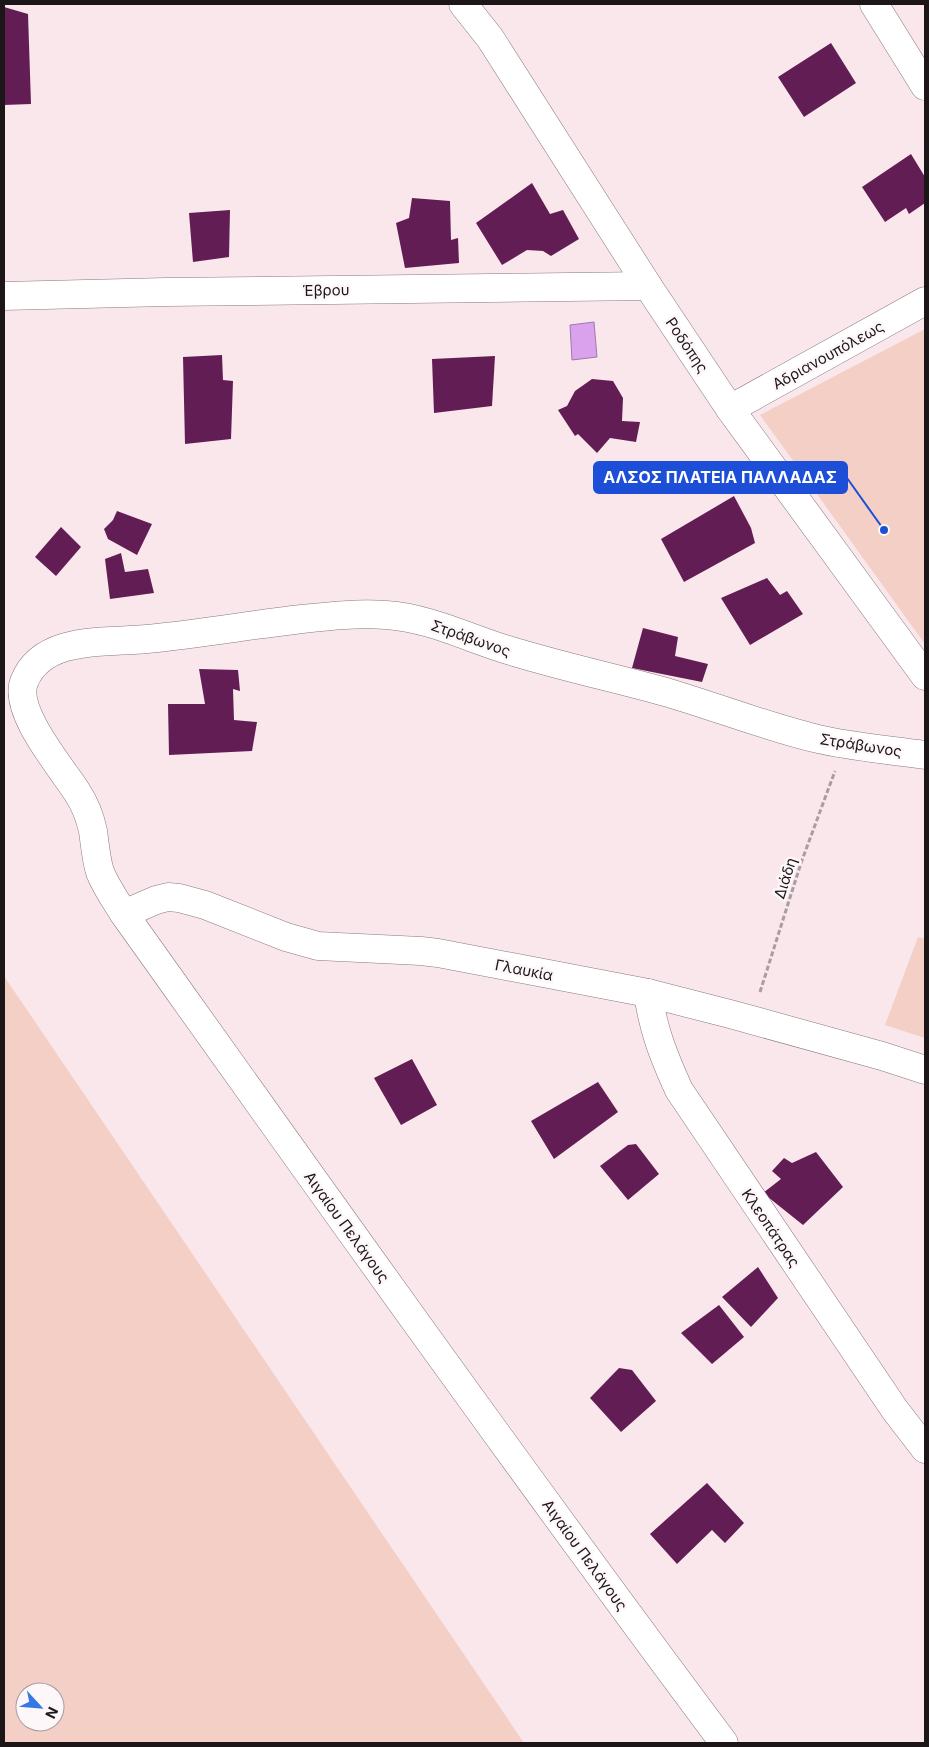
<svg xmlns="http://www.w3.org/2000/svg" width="929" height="1747" viewBox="0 0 929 1747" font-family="Inter,sans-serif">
	<rect width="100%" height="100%" fill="#f9e7ec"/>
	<g fill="#f4cfc6" fill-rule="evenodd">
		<polygon points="925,329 925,644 760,415"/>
		<polygon points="918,937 925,939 925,1038 885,1025"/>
		<path d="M4,976l520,767h-520zM25,1692h30v30h-30z"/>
	</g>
	<polygon fill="#daa1ed" stroke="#a177ad" points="594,322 597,357 572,360 570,325"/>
	<g fill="#631d55">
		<polygon points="4,7 28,14 31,104 4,105"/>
		<polygon points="831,43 856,83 804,117 778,77"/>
		<polygon points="911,154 925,177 925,203 909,214 906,208 885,222 862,187"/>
		<polygon points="532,183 550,214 563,210 579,239 551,256 543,251 527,250 502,265 476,223"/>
		<polygon points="412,198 450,201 451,240 458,238 459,263 405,268 396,223 409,218"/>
		<polygon points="230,210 229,257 193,262 189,213"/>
		<polygon points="222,355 223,380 233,381 231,439 185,444 183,357"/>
		<polygon points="495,356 492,406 434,413 432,359"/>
		<polygon points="592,379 613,381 623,398 622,421 640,422 636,442 610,438 597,453 578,434 575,436 558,410 567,406 575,391"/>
		<polygon points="734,496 751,528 755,543 684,582 661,539"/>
		<polygon points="117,511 152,524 137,555 108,539 104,529 113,520"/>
		<polygon points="61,527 81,547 56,576 35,557"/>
		<polygon points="121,553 125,572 148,569 154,593 110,599 105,559"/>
		<polygon points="767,578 780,595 787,591 803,614 750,645 721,598"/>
		<polygon points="643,628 678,637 675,656 708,664 702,682 632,668"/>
		<polygon points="199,669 238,670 240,691 233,689 234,720 257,722 252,751 169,755 168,704 205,704"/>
		<polygon points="412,1059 437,1105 401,1125 374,1078"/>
		<polygon points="598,1082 618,1112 554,1159 531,1121"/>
		<polygon points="636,1144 659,1174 628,1200 600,1166 628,1145"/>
		<polygon points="816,1152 843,1187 803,1225 763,1193 781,1179 772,1171 784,1158 792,1163"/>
		<polygon points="758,1267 778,1298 751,1327 722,1297"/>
		<polygon points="719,1305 744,1337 712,1364 681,1333"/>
		<polygon points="619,1368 632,1370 656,1401 621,1432 590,1398"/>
		<polygon points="707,1483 744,1523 725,1543 712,1530 677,1564 650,1534"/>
	</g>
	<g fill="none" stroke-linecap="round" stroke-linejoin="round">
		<defs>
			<g id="minor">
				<polyline points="463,4 490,38 648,286 730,409 925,676"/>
				<polyline points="874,4 925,86"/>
				<polyline points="4,296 166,292 648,286"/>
				<polyline points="730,409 925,301"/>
				<polyline points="124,914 156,900 168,897 179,898 205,905 286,937 318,946 421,951 438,953 648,993 730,1014 882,1056 925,1070"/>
				<path d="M648,993c5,37 16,64 31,97l216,320 30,39"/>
				<path d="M724,1743c-204,-273 -402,-551 -600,-829 -8,-13 -18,-27 -24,-42 -4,-13 -5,-27 -7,-41 -3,-14 -8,-27 -16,-39 -16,-25 -64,-81 -53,-110 18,-47 83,-39 123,-43 52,-5 103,-14 155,-20 28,-3 56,-6 84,-4 46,3 88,26 132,38 50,15 101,26 151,40 50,15 99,34 149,46 35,8 72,11 107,16"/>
			</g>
		</defs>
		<use href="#minor" stroke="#89797e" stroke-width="29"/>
		<polyline stroke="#aa9ca0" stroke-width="3" stroke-dasharray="5 2.5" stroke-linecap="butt" points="760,992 801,863 835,771"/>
		<use href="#minor" stroke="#fff" stroke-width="28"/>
	</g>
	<g text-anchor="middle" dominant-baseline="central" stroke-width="5" stroke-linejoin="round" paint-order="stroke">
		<g font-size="15" fill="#1d1618" stroke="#fef7f9">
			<text transform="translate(326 290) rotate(-1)">Έβρου</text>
			<text transform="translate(687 345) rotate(56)">Ροδόπης</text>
			<text transform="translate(828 355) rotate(-29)">Αδριανουπόλεως</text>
			<text transform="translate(471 638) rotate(19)">Στράβωνος</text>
			<text transform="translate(861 745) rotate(9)">Στράβωνος</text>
			<text transform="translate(785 878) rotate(-72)">Διάδη</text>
			<text transform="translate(524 970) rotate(11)">Γλαυκία</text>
			<text transform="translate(347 1227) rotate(54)">Αιγαίου Πελάγους</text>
			<text transform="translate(771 1228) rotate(56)">Κλεοπάτρας</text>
			<text transform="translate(585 1555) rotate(54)">Αιγαίου Πελάγους</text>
		</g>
	</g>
	<path fill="none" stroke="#1d4ed8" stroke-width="2" d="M884 530L847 478"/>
	<circle fill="#1d4ed8" stroke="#fef7f9" stroke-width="2" cx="884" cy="530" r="5"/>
	<rect fill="#1d4ed8" stroke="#1d4ed8" stroke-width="2" x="594" y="462" width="253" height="31" rx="5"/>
	<g font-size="16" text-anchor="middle" font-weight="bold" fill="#fff">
		<text x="720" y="483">ΑΛΣΟΣ ΠΛΑΤΕΙΑ ΠΑΛΛΑΔΑΣ</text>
	</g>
	<rect width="929" height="1747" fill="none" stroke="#1d1618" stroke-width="10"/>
	<g transform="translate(40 1707) rotate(116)"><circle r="24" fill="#fef7f9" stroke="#a49d9f"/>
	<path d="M0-4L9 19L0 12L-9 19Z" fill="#3479e6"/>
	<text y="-8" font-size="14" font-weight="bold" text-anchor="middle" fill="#1d1618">N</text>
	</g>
</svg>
